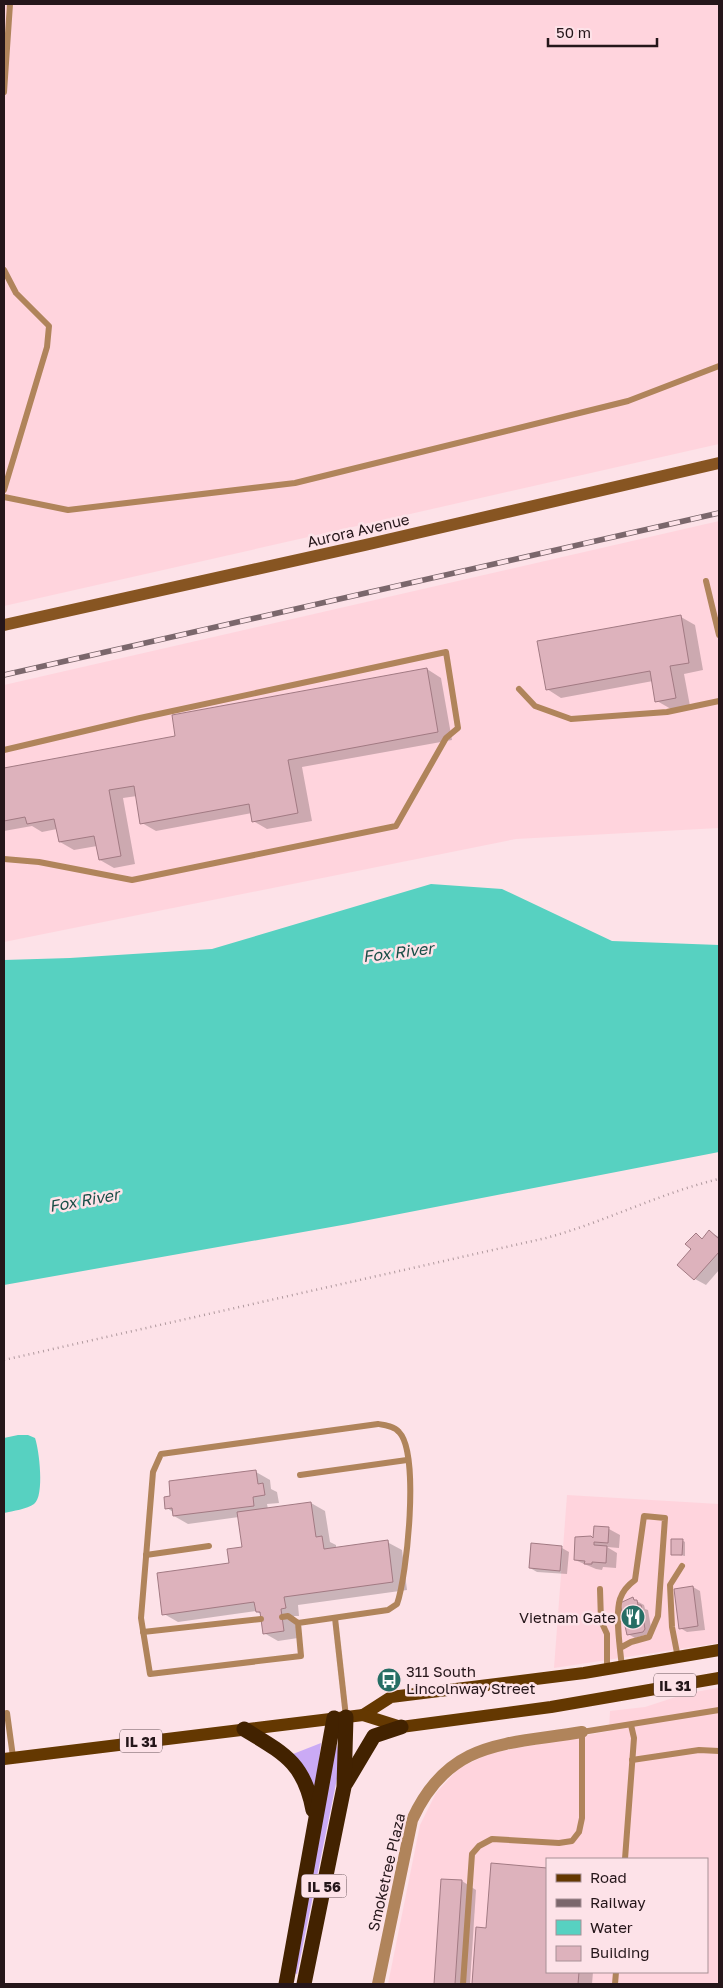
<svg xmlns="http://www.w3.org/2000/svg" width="723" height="1988" viewBox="0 0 723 1988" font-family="'Golos Text',sans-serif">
	<rect width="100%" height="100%" fill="#fde2e8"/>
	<g fill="#ffd4dd" fill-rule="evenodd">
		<polygon points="4,4 719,4 719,444 4,606"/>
		<polygon points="719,521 719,828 516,839 4,942 4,685"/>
		<polygon points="567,1495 719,1504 719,1643 554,1668"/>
		<path d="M719,1688v296h-331l32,-159 16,-32 23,-25 32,-15 118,-22 1,-20 35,-4 43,-14zM547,1859h160v113h-160z"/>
	</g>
	<g fill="#caaaf5">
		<polygon points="321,1743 316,1789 313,1789 293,1754"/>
		<polygon points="337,1745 340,1764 297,1974 294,1973 330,1764"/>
	</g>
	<g fill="#57d1c1">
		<polygon points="431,884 502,889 612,941 719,945 719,1152 348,1224 4,1285 4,960 70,958 212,949"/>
		<path d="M18,1435h10l7,3c4,11 10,58 -1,66 -7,5 -21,7 -30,9v-75z"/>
	</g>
	<g fill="#0003">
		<polygon points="681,617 695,625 703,670 684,674 690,706 671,709 657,701 653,681 561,698 547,689"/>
		<polygon points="427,669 441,678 452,740 302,767 312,821 267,829 253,821 252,813 156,831 142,823 137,796 123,798 135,864 114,868 100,860 97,846 74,850 60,842 57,829 42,832 32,826 4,831 4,769 177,737"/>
		<polygon points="710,1232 719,1237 719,1270 706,1285 695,1279 679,1264 693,1249 696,1234 703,1239"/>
		<polygon points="256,1472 270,1480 271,1489 277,1492 279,1503 267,1504 268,1509 311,1503 325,1511 330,1542 336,1545 336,1549 387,1542 402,1550 407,1590 298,1605 299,1616 294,1616 298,1638 278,1641 264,1633 261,1614 256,1611 178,1622 164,1614 231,1564 244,1548 239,1517 188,1524 174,1516 173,1512 167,1508"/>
		<polygon points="595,1528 609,1529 620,1535 619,1548 607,1547 617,1553 616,1568 603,1567 602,1570 596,1569 575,1560 594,1540"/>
		<polygon points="682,1540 685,1542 685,1556 672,1554"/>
		<polygon points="562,1548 569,1552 567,1574 537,1572 530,1568"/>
		<polygon points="693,1587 700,1591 705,1630 687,1632 680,1628"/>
		<polygon points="633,1599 644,1605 645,1609 648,1610 652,1633 635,1638 628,1634"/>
		<polygon points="443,1880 462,1881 476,1890 470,1984 435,1984"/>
		<polygon points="477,1929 487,1929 547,1972 593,1972 592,1984 473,1984"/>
	</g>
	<g fill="#ddb2bc" stroke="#a27a83">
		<polygon points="681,615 689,663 670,666 676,698 655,702 650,671 546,690 537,641"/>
		<polygon points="427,668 438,732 288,760 298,813 252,822 249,804 140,824 134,786 109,790 121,856 99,860 94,836 59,842 54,819 27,824 25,817 4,821 4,768 175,736 172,715"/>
		<polygon points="709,1230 719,1239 719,1252 694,1280 677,1265 691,1249 685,1244 696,1233 702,1239"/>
		<polygon points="256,1470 258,1484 263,1483 265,1495 253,1497 254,1506 173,1516 172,1508 165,1509 164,1497 170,1496 169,1481"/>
		<polygon points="311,1502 316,1537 322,1536 324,1549 388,1540 393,1582 284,1597 286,1608 281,1609 284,1631 263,1634 260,1612 256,1612 254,1602 162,1615 157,1573 229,1563 227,1549 242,1547 237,1512"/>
		<polygon points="594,1526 609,1527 608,1543 594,1542 594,1545 607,1546 606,1563 592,1562 592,1564 584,1564 585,1561 574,1560 575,1537 591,1536 593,1538"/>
		<polygon points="671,1539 683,1539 682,1555 671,1555"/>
		<polygon points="531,1543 562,1546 560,1571 529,1568"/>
		<polygon points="693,1586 698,1626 679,1629 674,1589"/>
		<polygon points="633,1597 634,1600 637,1600 638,1605 641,1605 645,1629 643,1632 627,1635 620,1603"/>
		<polygon points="491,1863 547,1868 547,1972 579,1972 578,1984 472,1984 476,1927 486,1928"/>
		<polygon points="441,1879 462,1880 455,1984 434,1984"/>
	</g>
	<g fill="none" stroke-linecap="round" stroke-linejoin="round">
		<path stroke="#af989d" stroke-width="2.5" stroke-dasharray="1 4" stroke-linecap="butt" d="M4,1360l542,-122c59,-16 114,-45 173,-59"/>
		<g stroke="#b0845b" stroke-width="6">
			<polyline points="4,92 10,4"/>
			<polyline points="4,270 16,293 49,326 47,347 4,490"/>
			<polyline points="4,497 68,510 295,483 628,401 719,366"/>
			<polyline points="706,581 719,635"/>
			<polyline points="519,689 535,706 571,719 667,712 719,701"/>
			<polyline points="4,750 140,718 446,652 458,728 446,738 396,826 132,880 39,862 4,859"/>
			<polyline points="300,1475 407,1460"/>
			<polyline points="146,1555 209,1546"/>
			<polyline points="600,1589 601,1621 607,1634 607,1670"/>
			<path d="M282,1617l6,-1 10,7 90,-13 9,-6c10,-28 23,-151 2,-172 -5,-6 -14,-7 -21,-8l-217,30 -8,18 -12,146 9,56 151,-18 -3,-33"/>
			<polyline points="335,1618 346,1717"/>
			<polyline points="143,1632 261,1619"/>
			<path d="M620,1648l11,-6 18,-5 9,-21 7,-98 -21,-2 -9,64c-7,5 -12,10 -15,19 -5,16 0,50 2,68"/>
			<polyline points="678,1658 672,1627 670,1585 682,1566"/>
			<polyline points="7,1713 13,1757"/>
			<polyline points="632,1760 699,1750 719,1751"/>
			<polyline points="625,1859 634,1738 631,1725"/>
			<polyline points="463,1984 472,1854 479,1846 492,1839 559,1843 572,1841 579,1832 582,1818 582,1732 719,1710"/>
			<polyline points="615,1984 616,1972"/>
		</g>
		<path stroke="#b0845b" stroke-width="12" d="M378,1984l34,-164c37,-81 93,-75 170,-88"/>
		<polyline stroke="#875522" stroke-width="12" points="4,625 365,545 719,463"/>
		<g stroke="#643801" stroke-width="12">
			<polyline points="363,1715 391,1697 584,1673 719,1650"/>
			<polyline points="4,1759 363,1715 401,1727 551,1707 719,1678"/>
		</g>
		<g stroke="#422200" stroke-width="15">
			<path d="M244,1729c39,24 60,33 69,81"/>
			<polyline points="346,1783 374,1736 401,1727"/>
			<polyline points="286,1984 334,1718"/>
			<polyline points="304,1984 344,1787 346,1717"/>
		</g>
		<defs>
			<polyline id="rail" points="4,675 719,513"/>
		</defs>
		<use href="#rail" stroke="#7b676c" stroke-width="5.5"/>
		<use href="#rail" stroke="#fde2e8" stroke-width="4" stroke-dasharray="11" stroke-linecap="butt"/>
	</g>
	<defs>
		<symbol id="restaurant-disc" viewBox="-11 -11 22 22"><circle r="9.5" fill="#266e65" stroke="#fde2e8"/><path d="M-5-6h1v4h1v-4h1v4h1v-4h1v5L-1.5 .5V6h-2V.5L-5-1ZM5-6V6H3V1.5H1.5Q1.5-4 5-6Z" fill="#fff"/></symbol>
		<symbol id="bus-disc" viewBox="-11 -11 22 22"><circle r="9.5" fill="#266e65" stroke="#fde2e8"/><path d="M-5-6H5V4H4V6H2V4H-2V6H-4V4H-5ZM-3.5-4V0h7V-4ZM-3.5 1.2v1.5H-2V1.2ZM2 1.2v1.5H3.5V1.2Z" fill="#fff"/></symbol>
	</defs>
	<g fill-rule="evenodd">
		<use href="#restaurant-disc" x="619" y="1603" width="28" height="28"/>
		<use href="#bus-disc" x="375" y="1666" width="28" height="28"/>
	</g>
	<g text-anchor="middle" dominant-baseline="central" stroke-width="5" stroke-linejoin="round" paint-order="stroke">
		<g fill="#fde2e8" stroke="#665358" stroke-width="1">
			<rect x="654" y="1673.5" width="42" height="23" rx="4"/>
			<rect x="120" y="1729.5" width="42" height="23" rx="4"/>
			<rect x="301.5" y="1874.5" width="45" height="23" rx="4"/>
		</g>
		<g font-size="14" font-weight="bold" fill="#25161a">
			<text x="675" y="1685">IL 31</text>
			<text x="141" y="1741">IL 31</text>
			<text x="324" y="1886">IL 56</text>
		</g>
		<g font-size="15" fill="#25161a" stroke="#fde2e8">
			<text transform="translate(358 530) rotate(-13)">Aurora Avenue</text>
			<text transform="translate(386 1872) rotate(-77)">Smoketree Plaza</text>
		</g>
		<g font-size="15" fill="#25161a" stroke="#fde2e8" text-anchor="end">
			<text x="616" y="1617">Vietnam Gate</text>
			<text x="406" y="1671" text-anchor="start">311 South<tspan x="406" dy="17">Lincolnway Street</tspan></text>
		</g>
		<g font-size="16" font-style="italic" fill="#194e47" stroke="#fde2e8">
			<text transform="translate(398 952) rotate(-7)">Fox River</text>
			<text transform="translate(84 1200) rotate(-10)">Fox River</text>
		</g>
	</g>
	<rect width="723" height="1988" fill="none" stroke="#25161a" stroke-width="10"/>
	<rect x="546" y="1858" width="162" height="115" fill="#fde2e8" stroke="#a79096"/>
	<rect x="556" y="1874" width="25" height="8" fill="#643801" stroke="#a79096"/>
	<text x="590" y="1883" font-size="15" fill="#25161a">Road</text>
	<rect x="556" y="1899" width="25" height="8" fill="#7b676c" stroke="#a79096"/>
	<text x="590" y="1908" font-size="15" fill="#25161a">Railway</text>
	<rect x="556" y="1920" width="25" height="15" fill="#57d1c1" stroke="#a79096"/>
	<text x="590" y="1933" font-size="15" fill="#25161a">Water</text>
	<rect x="556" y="1946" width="25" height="15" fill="#ddb2bc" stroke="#a79096"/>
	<text x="590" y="1958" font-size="15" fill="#25161a">Building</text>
	<path d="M548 38v8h109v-8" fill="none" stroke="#25161a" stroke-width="2.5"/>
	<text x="556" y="38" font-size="15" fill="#25161a" stroke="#fde2e8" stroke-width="4" paint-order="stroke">50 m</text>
</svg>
